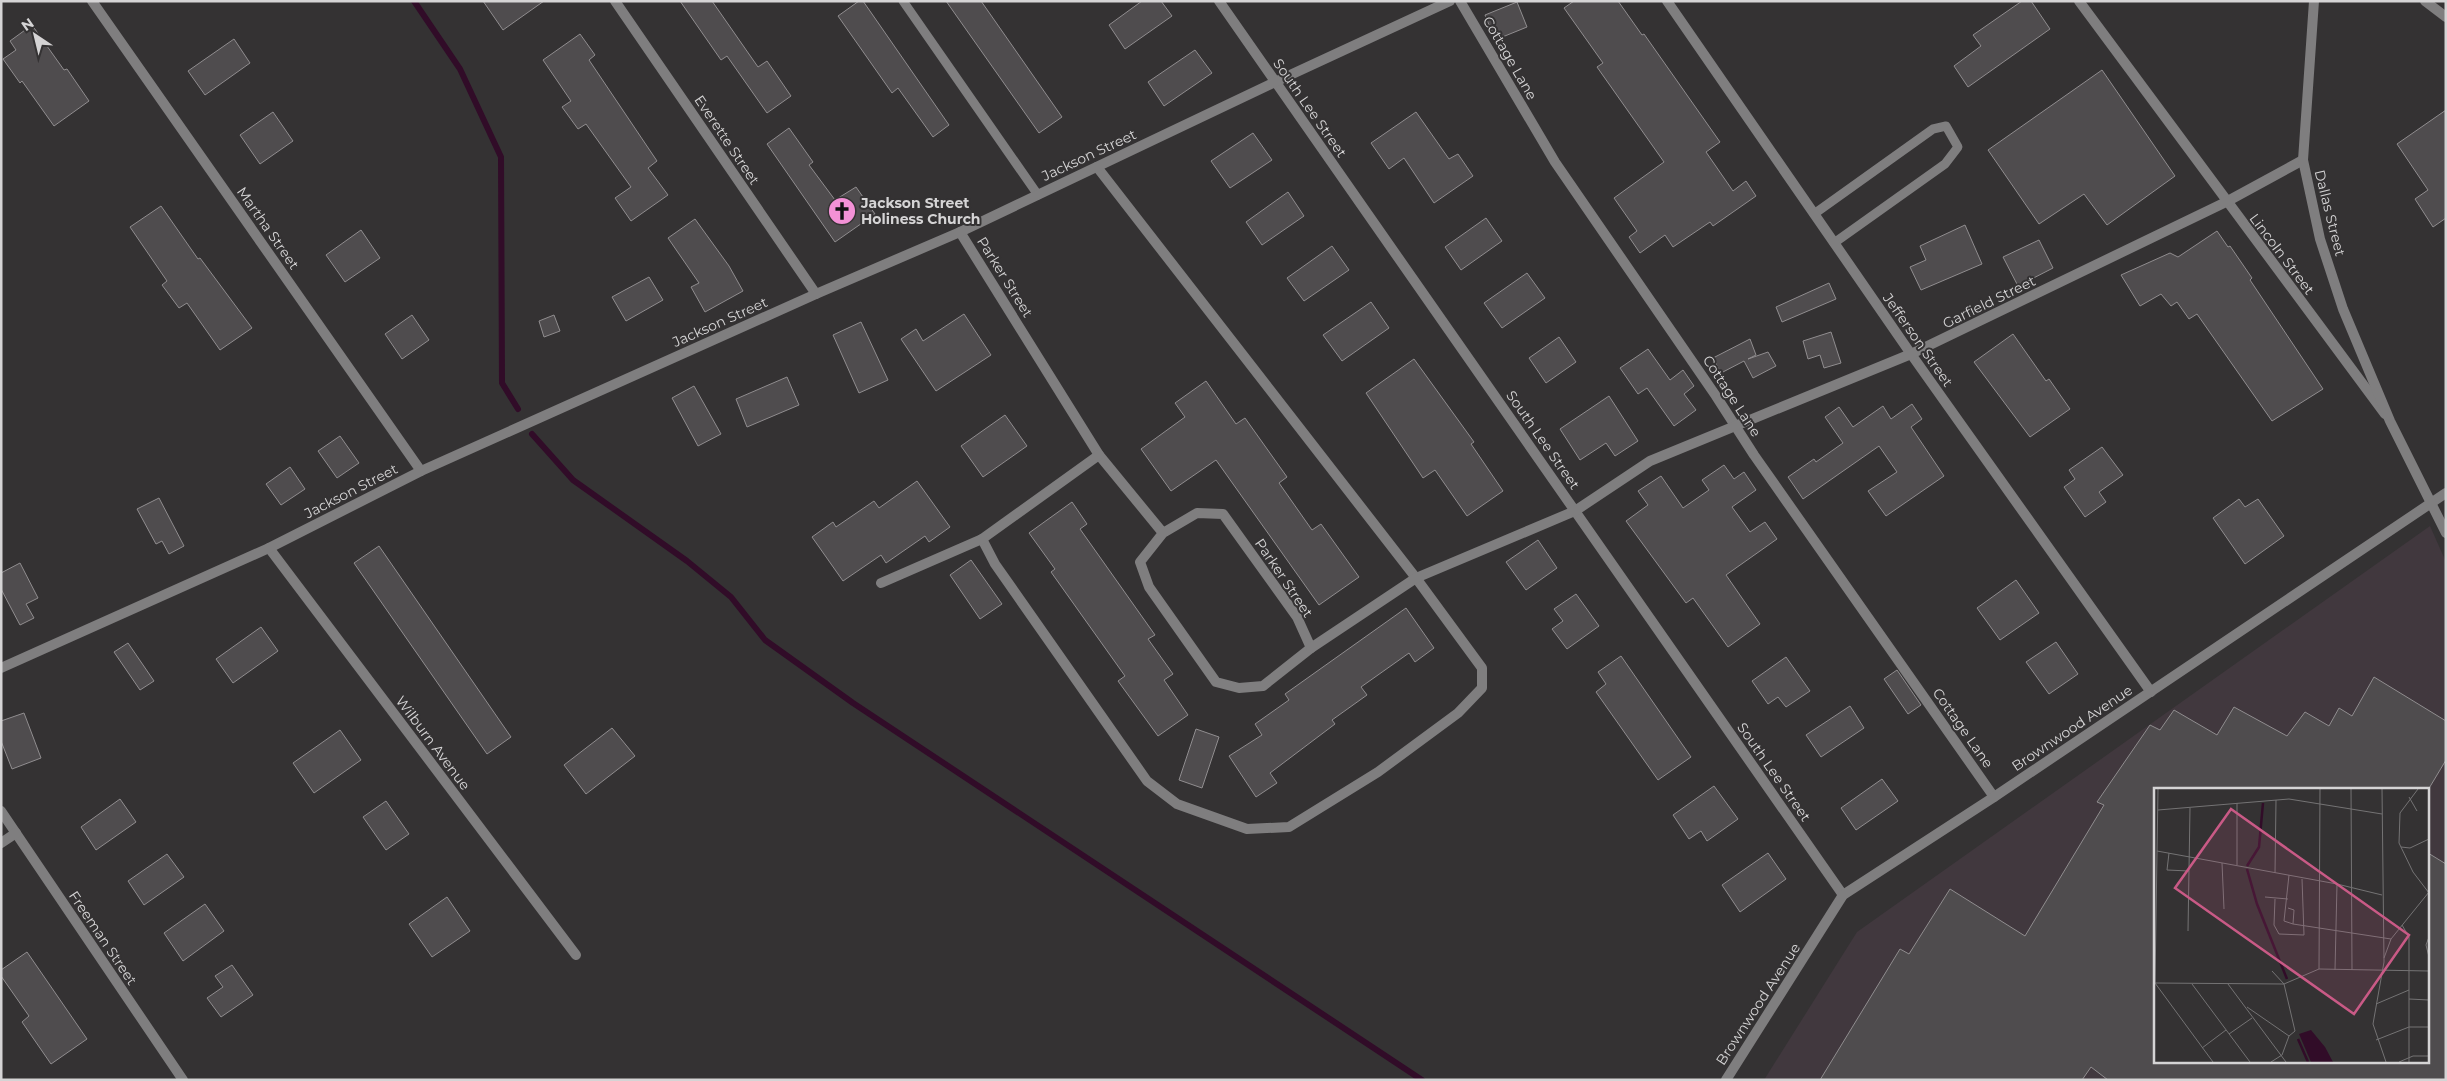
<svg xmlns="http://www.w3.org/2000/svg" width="2447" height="1081" viewBox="0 0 2447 1081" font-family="Montserrat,sans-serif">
	<rect width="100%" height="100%" fill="#343233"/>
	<path fill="#41383e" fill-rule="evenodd" d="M2430,526l16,36v518h-682l93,-148zM2156,790h272v272h-272z"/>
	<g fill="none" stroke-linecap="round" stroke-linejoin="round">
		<g stroke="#310c28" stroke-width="6">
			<polyline points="414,1 460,69 501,157 502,383 518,409"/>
			<polyline points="532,434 573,480 687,561 731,597 765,640 853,703 1422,1080"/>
		</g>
	</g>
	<g fill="#4f4c4e" stroke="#908d8f">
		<polygon points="483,1 544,1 503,30"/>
		<polygon points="680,1 712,1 758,67 767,61 791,96 767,113 727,56 721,60"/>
		<polygon points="859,1 863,1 949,125 933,137 898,88 892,93 838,16"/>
		<polygon points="946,1 981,1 1062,117 1039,133"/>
		<polygon points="1142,1 1161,1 1172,16 1125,49 1109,25"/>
		<polygon points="1574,1 1618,1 1642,35 1644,34 1720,142 1706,152 1733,191 1746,181 1756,196 1713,226 1710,222 1673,247 1665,235 1640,253 1629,237 1637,231 1614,198 1664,162 1597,67 1603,63 1564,8"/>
		<polygon points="2022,1 2031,1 2050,29 1968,87 1954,66 1981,46 1973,35"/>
		<polygon points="1517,2 1527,27 1495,40 1485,15"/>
		<polygon points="32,25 64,70 67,69 89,101 54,126 22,81 20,83 3,59 16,50 10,41"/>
		<polygon points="580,34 595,55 589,60 657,161 648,168 668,195 631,221 615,198 631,187 586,124 578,129 562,107 571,101 543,60"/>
		<polygon points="234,39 250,63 205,95 188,71"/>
		<polygon points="1195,50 1212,73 1164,106 1148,82"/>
		<polygon points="2102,70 2175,176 2107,225 2084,194 2039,224 1988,150"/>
		<polygon points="2446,110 2446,218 2433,227 2415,199 2428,190 2397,144"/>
		<polygon points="273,112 293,141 260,164 240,135"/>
		<polygon points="1416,112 1449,159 1458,154 1473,176 1434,203 1404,158 1389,169 1371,143"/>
		<polygon points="789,128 813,162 809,165 835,200 856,187 875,214 835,242 767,144"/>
		<polygon points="1253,133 1272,160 1230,188 1211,161"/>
		<polygon points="1288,192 1304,216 1262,245 1246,222"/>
		<polygon points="161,206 198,259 200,258 252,328 220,350 187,303 179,308 162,285 167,281 130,227"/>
		<polygon points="1486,218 1502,241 1461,270 1445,247"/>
		<polygon points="695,219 729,266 743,291 705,312 691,287 699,283 668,238"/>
		<polygon points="1965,225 1982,264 1921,290 1910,267 1926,260 1920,246"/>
		<polygon points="361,230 380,258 345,282 326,255"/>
		<polygon points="2217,231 2228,247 2230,246 2252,278 2250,280 2323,389 2272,421 2197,314 2189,319 2177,302 2171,306 2161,294 2140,306 2121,275 2170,253 2178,257"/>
		<polygon points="2039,240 2053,268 2018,286 2003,257"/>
		<polygon points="1332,246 1349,270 1304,301 1287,278"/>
		<polygon points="1527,273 1545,298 1502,328 1484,303"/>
		<polygon points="649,277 663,300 626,321 612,297"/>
		<polygon points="1829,283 1836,299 1782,322 1776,307"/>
		<polygon points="1371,302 1389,328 1342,361 1323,335"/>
		<polygon points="964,314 991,355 936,391 901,339 916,329 923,341"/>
		<polygon points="412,315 429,340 402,359 385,334"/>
		<polygon points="554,315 560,331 544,337 539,321"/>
		<polygon points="861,322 888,380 859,393 833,335"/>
		<polygon points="1831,332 1841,363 1824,368 1820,355 1808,359 1803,341"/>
		<polygon points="2013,334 2046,381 2049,379 2070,409 2030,437 1974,362"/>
		<polygon points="1559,337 1576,362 1546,383 1529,358"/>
		<polygon points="1750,339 1756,355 1748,359 1768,352 1776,366 1753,378 1744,361 1721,373 1713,358"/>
		<polygon points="1648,349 1670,380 1683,370 1694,386 1684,394 1696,410 1674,426 1647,388 1638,394 1620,368"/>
		<polygon points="1414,359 1474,442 1471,444 1503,491 1467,516 1435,470 1423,478 1366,393"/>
		<polygon points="787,377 799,405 747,427 736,399"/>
		<polygon points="1206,381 1236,424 1245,418 1287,477 1279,483 1312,530 1321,524 1359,577 1319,605 1216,460 1171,491 1141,449 1185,417 1175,403"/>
		<polygon points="694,386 721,434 698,446 672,398"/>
		<polygon points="1609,396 1638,441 1615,456 1606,443 1580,460 1560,429"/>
		<polygon points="1912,404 1922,419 1911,427 1944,476 1886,516 1868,491 1897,472 1879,446 1803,499 1788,477 1814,459 1816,462 1843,443 1825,417 1839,407 1853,427 1883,406 1891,419"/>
		<polygon points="1005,415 1027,446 983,477 961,446"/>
		<polygon points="340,436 359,463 337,478 318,451"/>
		<polygon points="2102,447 2123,475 2099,492 2106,502 2085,517 2064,487 2075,479 2069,470"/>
		<polygon points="1724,465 1734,479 1744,472 1756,490 1732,507 1750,532 1765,522 1777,539 1726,575 1760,624 1728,647 1693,598 1686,603 1626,521 1648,505 1638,491 1661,476 1683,508 1709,490 1702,480"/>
		<polygon points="290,467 305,489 281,505 266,484"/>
		<polygon points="917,481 950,527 929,542 925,536 886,563 881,555 843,581 812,537 833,522 836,527 874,501 879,508"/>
		<polygon points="159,498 184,546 169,554 162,541 156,544 137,509"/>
		<polygon points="2239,499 2245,507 2258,499 2284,536 2245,564 2213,518"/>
		<polygon points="1072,502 1087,524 1080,529 1155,635 1148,639 1173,674 1164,680 1188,715 1158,736 1118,681 1125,676 1051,572 1055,569 1029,533"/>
		<polygon points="1538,540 1557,568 1526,590 1506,562"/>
		<polygon points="379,546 511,737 487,754 354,563"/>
		<polygon points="971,560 1002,604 980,619 950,575"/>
		<polygon points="20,563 38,598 26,604 34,618 20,625 1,589 1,573"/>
		<polygon points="2016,580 2039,613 2000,640 1977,608"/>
		<polygon points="1576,594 1599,626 1567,649 1552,629 1563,621 1554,609"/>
		<polygon points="1406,608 1434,648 1415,662 1409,653 1361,687 1367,695 1332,720 1335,724 1270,773 1277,783 1256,797 1229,756 1262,735 1255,724 1289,700 1285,694"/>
		<polygon points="261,627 278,651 233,683 216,659"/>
		<polygon points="2056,642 2078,674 2049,694 2026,662"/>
		<polygon points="128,643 154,681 140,690 114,652"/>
		<polygon points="1621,656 1691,757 1658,780 1596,692 1606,684 1598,672"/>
		<polygon points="1786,657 1810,691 1786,707 1778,697 1768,704 1752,681"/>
		<polygon points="1897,670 1921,705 1908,714 1884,679"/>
		<polygon points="2374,677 2446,721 2446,760 2428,790 2156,790 2156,1062 2428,1062 2428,853 2446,864 2446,1080 2108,1080 2091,1067 2082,1080 1820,1080 1900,949 1909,954 1950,889 2025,936 2104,805 2097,802 2150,725 2160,730 2174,710 2217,735 2234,707 2287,736 2305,712 2329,726 2339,708 2352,716"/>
		<polygon points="1850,706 1864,728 1821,757 1806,735"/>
		<polygon points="24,713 41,758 12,769 1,741 1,721"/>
		<polygon points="612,728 635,756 586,794 564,765"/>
		<polygon points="1196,729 1219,737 1202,788 1179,780"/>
		<polygon points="340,730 361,760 314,793 293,763"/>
		<polygon points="1882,779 1898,801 1856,830 1841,808"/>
		<polygon points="1714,786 1738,819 1707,841 1701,831 1689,839 1673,815"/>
		<polygon points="120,799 136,822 96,850 81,827"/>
		<polygon points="386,801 409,834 386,850 363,817"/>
		<polygon points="1768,853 1786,879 1740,912 1722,885"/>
		<polygon points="167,854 184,877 144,905 128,881"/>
		<polygon points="447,897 470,931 432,957 409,924"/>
		<polygon points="205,904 224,931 183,961 164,933"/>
		<polygon points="27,952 87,1039 51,1064 22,1022 29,1016 1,976 1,970"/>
		<polygon points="232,965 253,995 221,1017 207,998 223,987 215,976"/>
	</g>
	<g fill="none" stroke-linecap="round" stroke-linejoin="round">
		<g stroke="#7f7e7f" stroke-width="9">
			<polyline points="903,1 1038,195"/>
			<polyline points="1814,214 1933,129 1946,126 1958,147 1945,164 1834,243"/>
		</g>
		<g stroke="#7f7e7f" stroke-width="10">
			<polyline points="92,1 421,471"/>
			<polyline points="615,1 816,294"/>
			<polyline points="1219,1 1843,895"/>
			<polyline points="1460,1 1555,162 1716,396 1754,455 1994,797"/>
			<polyline points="1667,1 1911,354 2151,692"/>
			<polyline points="2079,1 2385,414"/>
			<polyline points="2425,1 2446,17"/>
			<polyline points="960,232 1099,455 1163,533 1140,562 1149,587 1216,682 1239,688 1263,686 1311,648 1297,617 1223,514 1197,513 1163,533"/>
			<polyline points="982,539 995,564 1147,781 1177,804 1247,829 1289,827 1378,772 1458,713 1482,688 1482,668 1416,578 1097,167"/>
			<polyline points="269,548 576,955"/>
			<polyline points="881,583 982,539 1099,455"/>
			<polyline points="1311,648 1416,578 1575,511 1650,461 1911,354 2226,202 2303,160"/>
			<polyline points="1,668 269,548 421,471 816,294 960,232 1275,82 1450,1"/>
			<polyline points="1,811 183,1080"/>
			<polyline points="1,843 16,833"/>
			<polyline points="1726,1080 1843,895 1994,797 2446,493"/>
		</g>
		<polyline stroke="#7f7e7f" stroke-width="10" points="2314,1 2303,160 2320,239 2343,309 2390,421 2446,533"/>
	</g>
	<defs>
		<symbol id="church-disc" viewBox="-11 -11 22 22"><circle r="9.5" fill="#f391d6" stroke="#343233"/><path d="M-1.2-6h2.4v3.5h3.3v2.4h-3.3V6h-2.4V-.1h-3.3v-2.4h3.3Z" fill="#111"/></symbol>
	</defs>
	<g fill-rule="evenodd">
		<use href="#church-disc" x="826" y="195" width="32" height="32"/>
	</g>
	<g text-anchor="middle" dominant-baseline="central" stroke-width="4" stroke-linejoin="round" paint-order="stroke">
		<g font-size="14" fill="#d5d4d5" stroke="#343233">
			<text transform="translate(1510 58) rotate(60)">Cottage Lane</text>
			<text transform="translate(1310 108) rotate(55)">South Lee Street</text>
			<text transform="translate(727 140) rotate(56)">Everette Street</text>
			<text transform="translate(1089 155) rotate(-25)">Jackson Street</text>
			<text transform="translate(2330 213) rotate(76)">Dallas Street</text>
			<text transform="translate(268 228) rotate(55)">Martha Street</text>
			<text transform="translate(2282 254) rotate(53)">Lincoln Street</text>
			<text transform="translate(1005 277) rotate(58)">Parker Street</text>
			<text transform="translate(1989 302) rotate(-26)">Garfield Street</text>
			<text transform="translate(720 322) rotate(-24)">Jackson Street</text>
			<text transform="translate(1918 340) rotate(55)">Jefferson Street</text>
			<text transform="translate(1732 396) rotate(57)">Cottage Lane</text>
			<text transform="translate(1543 440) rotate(55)">South Lee Street</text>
			<text transform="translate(351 491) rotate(-27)">Jackson Street</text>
			<text transform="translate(1284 578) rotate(56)">Parker Street</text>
			<text transform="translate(1963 728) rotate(55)">Cottage Lane</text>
			<text transform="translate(2072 728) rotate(-34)">Brownwood Avenue</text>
			<text transform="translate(433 743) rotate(53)">Wilburn Avenue</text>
			<text transform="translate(1774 772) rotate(55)">South Lee Street</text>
			<text transform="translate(103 938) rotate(56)">Freeman Street</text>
			<text transform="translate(1758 1004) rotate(-57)">Brownwood Avenue</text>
		</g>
		<g font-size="14" font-weight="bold" fill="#d5d4d5" stroke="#343233" text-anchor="start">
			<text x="861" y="203">Jackson Street<tspan x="861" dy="16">Holiness Church</tspan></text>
		</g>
	</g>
	<g transform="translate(2154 788)">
		<rect width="275" height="275" fill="#343233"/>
		<path d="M157,242l14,17 8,15h-22l-12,-28z" fill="#310c28"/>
		<path fill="none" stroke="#310c28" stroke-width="2.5" d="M93,78l12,-19 4,-44M93,81l10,35 30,75M144,251l10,23"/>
		<path fill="none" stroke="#747374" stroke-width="1" d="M4,1l-3,194 58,79M197,1l1,181M228,1l2,173 -11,62 13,38M264,1l-18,24 -1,30 14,29 16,21M255,9l8,14M4,22l131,-11 93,15M247,59l9,1 19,-9M3,63l180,33 45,11M15,65l-2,17 22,1M68,75l2,46M83,77v-62M121,85l1,-73M111,109l23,2M121,111l-1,26 5,9 25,1 -2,-56M134,120l6,2 -1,14 -9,-3 5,-46M139,136l98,15M248,137l7,12v125M34,143l2,-123M275,149l-3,8 3,12M230,170l7,-19 38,-47M165,181l1,-180M181,182l2,-86M1,195l129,1 35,-15 110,2M38,196l58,78M74,196l58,78M255,211l20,1M222,216l33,-14M93,219l42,29M75,246l23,-16M222,252l33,-13h20M48,260l24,-18M117,274l11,-7 7,-19 6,-5 -11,-47 -12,-13M245,274l14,-6h16"/>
		<path fill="#c95a86" fill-opacity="0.15" stroke="#c95a86" stroke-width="2.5" d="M77,21l178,126 -55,79 -179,-126z"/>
		<rect width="275" height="275" fill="none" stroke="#d5d4d5" stroke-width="2.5"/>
	</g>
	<rect width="2447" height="1081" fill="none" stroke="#d5d4d5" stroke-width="5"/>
	<g transform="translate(35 35) rotate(325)" stroke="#343233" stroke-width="4" paint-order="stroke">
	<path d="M0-4L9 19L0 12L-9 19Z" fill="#d5d4d5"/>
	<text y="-8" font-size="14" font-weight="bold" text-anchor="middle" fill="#d5d4d5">N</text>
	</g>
</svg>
